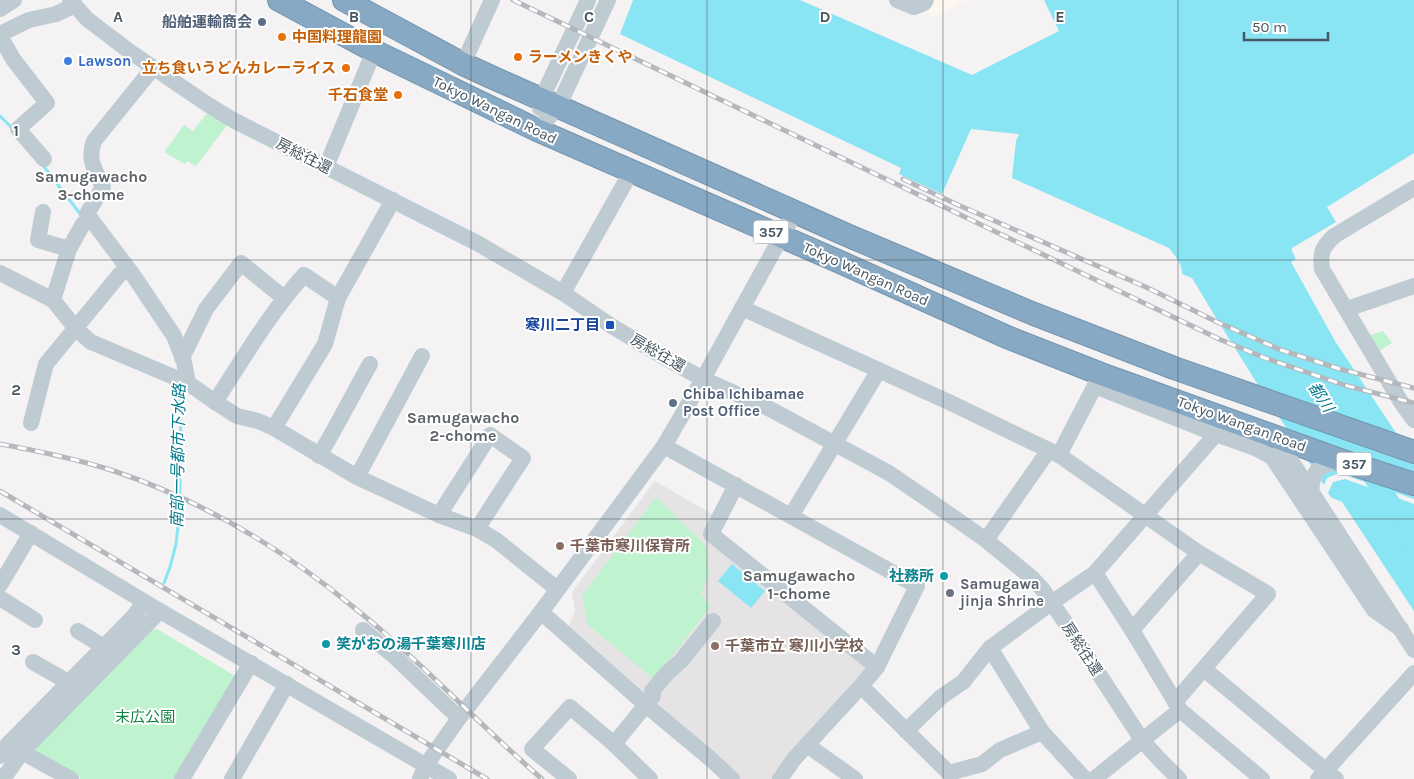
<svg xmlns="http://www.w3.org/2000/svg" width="1414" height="779" viewBox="0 0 1414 779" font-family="Karla,'Noto Sans JP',sans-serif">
	<rect width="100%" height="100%" fill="#f4f2f2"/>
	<polygon fill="#fef7ed" points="931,0 968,0 933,17 925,13"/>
	<polygon fill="#e5e3e4" points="655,481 715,516 704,535 864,666 866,671 775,779 740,779 731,767 719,755 708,749 569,626 575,611 572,592"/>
	<g fill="#bff3cf">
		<polygon points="208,112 228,124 196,166 187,161 185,164 164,152 184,125 193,131"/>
		<polygon points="1383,331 1392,343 1379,351 1368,336"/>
		<polygon points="656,497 706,546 709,573 701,594 711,606 654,679 588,625 582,596"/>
		<polygon points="157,629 235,676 178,779 81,779 36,754 35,744 147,630"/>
	</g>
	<g fill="#89e5f3">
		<path d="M633,0h167l172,75 87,-44 -15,-31h370v153l-87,54 9,15 -44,26v3l4,8 -5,3 44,79 79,119v39l-75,-26 -12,5 -3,7 -66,-100 -40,-64 -26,-43 -10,-4c1,-10 -8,-19 -13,-26l-157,-70 4,-37 3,-7 -48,-5 -29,65 -43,-20 2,-6 -281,-134z"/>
		<polygon points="1345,479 1414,504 1414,611 1342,502 1332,498 1328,493 1333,482"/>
		<polygon points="732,564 765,591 751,608 718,581"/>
	</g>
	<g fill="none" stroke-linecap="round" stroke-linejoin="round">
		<g stroke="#89e5f3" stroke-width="3">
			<polyline points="0,116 13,129"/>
			<polyline points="42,164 81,215"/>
			<polyline points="164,583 170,567 176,544 179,517 181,452 180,386"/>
		</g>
		<polyline stroke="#89e5f3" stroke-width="20" points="1365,464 1414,540"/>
		<defs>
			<g id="highway">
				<polyline points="279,0 374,51 537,130 840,262 1007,337 1101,374 1343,461 1414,484"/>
				<polyline points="344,0 463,64 489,76 849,236 1034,314 1174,368 1414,452"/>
			</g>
		</defs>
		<use href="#highway" stroke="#7294af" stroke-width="24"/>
		<g stroke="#bfcbd2" stroke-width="16">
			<polyline points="70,0 87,19 129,51 207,104 233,120 477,243 563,293 610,325 655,352 703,379 770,409 889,473 930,501 986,540 1032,578 1043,590 1067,625 1142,740 1159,759 1179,779"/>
			<polyline points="897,0 914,7 924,3 926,0"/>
			<polyline points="0,9 14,0"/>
			<polyline points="0,34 29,20 56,14 75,5"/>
			<polyline points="0,36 13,59 47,103 18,129 44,159"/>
			<polyline points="463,64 492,0"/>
			<path d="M153,68l-59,73c-7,19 1,29 9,46l-16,27 46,61 41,61 10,26 4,21"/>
			<polyline points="540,108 541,100 588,0"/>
			<polyline points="537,130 558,107 608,0"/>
			<polyline points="326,167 374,51"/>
			<path d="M1414,188l-80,48c-12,12 -14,16 -12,33l79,133 13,18"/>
			<polyline points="43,212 38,240 69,249"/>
			<polyline points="0,273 53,300 77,330 91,342 188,383 215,402 237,416 258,421 274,428 357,477 439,515 477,529 496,540 557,589"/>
			<polyline points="563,293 631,172"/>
			<polyline points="53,300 69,249 83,224"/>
			<polyline points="742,308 951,403 1059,455 1199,553 1268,594 1175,702"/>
			<polyline points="1347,309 1414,286"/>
			<polyline points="182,358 206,309 241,263 284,298"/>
			<polyline points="1095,386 1216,434 1255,448 1272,457 1374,610 1401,629"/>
			<path d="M215,402c28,-43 54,-88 89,-127l34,23"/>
			<polyline points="31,423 46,364 120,274"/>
			<polyline points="274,428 325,344 338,298 393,200"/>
			<polyline points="1275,436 1414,650"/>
			<polyline points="664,446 917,586 877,667 861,686 794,759 780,779"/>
			<polyline points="1059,455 1100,376"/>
			<path d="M319,456c18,-30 34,-62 51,-92"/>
			<polyline points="357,477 422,356"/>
			<polyline points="736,485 711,534 877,667"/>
			<path d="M1311,494c1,-26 9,-30 32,-33"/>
			<polyline points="0,515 160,611 449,779"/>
			<polyline points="439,515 490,435 523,458 477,529"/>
			<polyline points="791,516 879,370"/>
			<polyline points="986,540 1049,450"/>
			<polyline points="1095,573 1132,630 1180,710 1262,779"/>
			<polyline points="0,585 31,533"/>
			<polyline points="0,598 35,620"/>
			<polyline points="541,612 646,705 713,761 732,779"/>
			<polyline points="363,630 394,656 459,718"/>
			<polyline points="1132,630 1199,553"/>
			<polyline points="78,631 104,647"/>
			<polyline points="990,648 1042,732 1085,779"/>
			<polyline points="33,662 68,682"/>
			<polyline points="1204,669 1336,779"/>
			<polyline points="861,686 949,773 982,764 1000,750 1042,732"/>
			<polyline points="906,731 941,697 963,682 990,648 1051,603 1095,573 1216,434"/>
			<polyline points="614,744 653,696 652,691 668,672 681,661 713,621"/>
			<polyline points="807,745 855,779"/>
			<polyline points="22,752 71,779"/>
			<polyline points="0,756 8,744 134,616 144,602"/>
			<polyline points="3,779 22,752 160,611"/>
			<polyline points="182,779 251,663"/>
			<polyline points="232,779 287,684"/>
			<polyline points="420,779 426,765 459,718 541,612 664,446 703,379 795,212"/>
			<polyline points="569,779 532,749 570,707 614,744 650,779"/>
			<polyline points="1094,779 1180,710"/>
			<polyline points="1318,779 1414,673"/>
		</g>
		<use href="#highway" stroke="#87a9c3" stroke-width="22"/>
		<defs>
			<g id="rail">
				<polyline points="513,0 1219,339 1265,358 1344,385 1414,403"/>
				<polyline points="903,179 956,204 1148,288 1215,321 1281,350 1340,369 1414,388"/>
				<path d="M0,444c38,7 77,15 114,27 87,29 167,77 238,135 67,53 125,117 190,173"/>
				<polyline points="0,491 487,779"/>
			</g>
		</defs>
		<use href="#rail" stroke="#b4b8bd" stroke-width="5"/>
		<use href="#rail" stroke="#fff" stroke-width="3" stroke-dasharray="9" stroke-linecap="butt"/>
	</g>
	<path fill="none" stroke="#485761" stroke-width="1" stroke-opacity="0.55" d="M236,0v779M471,0v779M707,0v779M943,0v779M1178,0v779M0,260h1414M0,519h1414"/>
	<g fill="#5c6f8a" stroke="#fff" stroke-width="2">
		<circle cx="262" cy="22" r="5"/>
		<circle cx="673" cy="403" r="5"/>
	</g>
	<g fill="#e8710a" stroke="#fff" stroke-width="2">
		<circle cx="282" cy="37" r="5"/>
		<circle cx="518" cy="57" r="5"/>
		<circle cx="346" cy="68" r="5"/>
		<circle cx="398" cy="95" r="5"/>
	</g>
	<circle fill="#3f7fe0" stroke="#fff" stroke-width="2" cx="68" cy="61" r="5"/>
	<rect fill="#1a4fb4" stroke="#fff" stroke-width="2" x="605" y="320" width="10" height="10" rx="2.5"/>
	<g fill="#8d6e63" stroke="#fff" stroke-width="2">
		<circle cx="560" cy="546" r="5"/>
		<circle cx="715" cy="646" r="5"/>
	</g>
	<g fill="#0f9aa8" stroke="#fff" stroke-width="2">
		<circle cx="944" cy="576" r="5"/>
		<circle cx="326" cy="644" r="5"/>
	</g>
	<circle fill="#6b7280" stroke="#fff" stroke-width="2" cx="950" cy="593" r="5"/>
	<g text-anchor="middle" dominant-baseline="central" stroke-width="4" stroke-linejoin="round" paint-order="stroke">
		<g fill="#fff" stroke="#7f8990" stroke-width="1">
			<rect x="753.5" y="220.5" width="35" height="23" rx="4"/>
			<rect x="1336.5" y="452.5" width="35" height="23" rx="4"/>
		</g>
		<g font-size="14" font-weight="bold" fill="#485761">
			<text x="771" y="232">357</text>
			<text x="1354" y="464">357</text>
		</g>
		<g font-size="15" font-weight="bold" fill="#4e5e75" stroke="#fff" text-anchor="end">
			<text x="252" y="22">船舶運輸商会</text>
			<text x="683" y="394" text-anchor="start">Chiba Ichibamae<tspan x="683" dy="17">Post Office</tspan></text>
		</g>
		<g font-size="15" font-weight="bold" fill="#c56008" stroke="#fff" text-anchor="start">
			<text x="292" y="37">中国料理龍園</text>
			<text x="528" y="57">ラーメンきくや</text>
			<text x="336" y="68" text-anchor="end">立ち食いうどんカレーライス</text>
			<text x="388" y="95" text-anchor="end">千石食堂</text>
		</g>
		<g font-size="15" font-weight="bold" fill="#366cbe" stroke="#fff" text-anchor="start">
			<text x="78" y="61">Lawson</text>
		</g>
		<g font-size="15" fill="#485761" stroke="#fff">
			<text transform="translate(495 110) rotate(26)">Tokyo Wangan Road</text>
			<text transform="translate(304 156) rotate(27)">房総往還</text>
			<text transform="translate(866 274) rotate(24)">Tokyo Wangan Road</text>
			<text transform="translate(658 353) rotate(30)">房総往還</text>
			<text transform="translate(1242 424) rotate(20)">Tokyo Wangan Road</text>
			<text transform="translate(1082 649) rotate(57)">房総往還</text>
		</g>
		<g font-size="15" font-weight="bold" fill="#164399" stroke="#fff" text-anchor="end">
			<text x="600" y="325">寒川二丁目</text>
		</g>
		<g font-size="15" font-weight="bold" fill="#785e54" stroke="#fff" text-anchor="start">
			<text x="570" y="546">千葉市寒川保育所</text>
			<text x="725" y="646">千葉市立 寒川小学校</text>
		</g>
		<g font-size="15" font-weight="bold" fill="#0d838f" stroke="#fff" text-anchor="end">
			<text x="934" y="576">社務所</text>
			<text x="336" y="644" text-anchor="start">笑がおの湯千葉寒川店</text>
		</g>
		<g font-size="15" font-weight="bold" fill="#5b616d" stroke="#fff" text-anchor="start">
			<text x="960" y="584">Samugawa<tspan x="960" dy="17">jinja Shrine</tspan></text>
		</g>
		<g font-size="15" fill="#118441" stroke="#fff">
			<text x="145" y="717">末広公園</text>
		</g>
		<g font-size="16" font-weight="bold" fill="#5e6368" stroke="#fff">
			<text x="91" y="176">Samugawacho<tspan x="91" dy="18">3-chome</tspan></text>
			<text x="463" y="417">Samugawacho<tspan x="463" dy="18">2-chome</tspan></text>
			<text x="799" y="575">Samugawacho<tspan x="799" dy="18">1-chome</tspan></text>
		</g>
		<g font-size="16" font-style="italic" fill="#067d90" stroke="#fff">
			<text transform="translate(1321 397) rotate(57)">都川</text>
			<text transform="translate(178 456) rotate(-89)">南部一号都市下水路</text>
		</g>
	</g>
	<g font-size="16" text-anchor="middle" font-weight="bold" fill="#485761" stroke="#fff" stroke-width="4" stroke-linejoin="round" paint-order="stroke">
		<text x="118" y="22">A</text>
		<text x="354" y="22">B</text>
		<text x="589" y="22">C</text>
		<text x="825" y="22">D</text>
		<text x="1060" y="22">E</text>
		<text x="16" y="136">1</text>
		<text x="16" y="395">2</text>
		<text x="16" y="655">3</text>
	</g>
	<path d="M1244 32v8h84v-8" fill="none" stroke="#485761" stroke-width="2.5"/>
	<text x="1252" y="32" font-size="15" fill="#485761" stroke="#ffffff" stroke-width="4" paint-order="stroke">50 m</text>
</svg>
